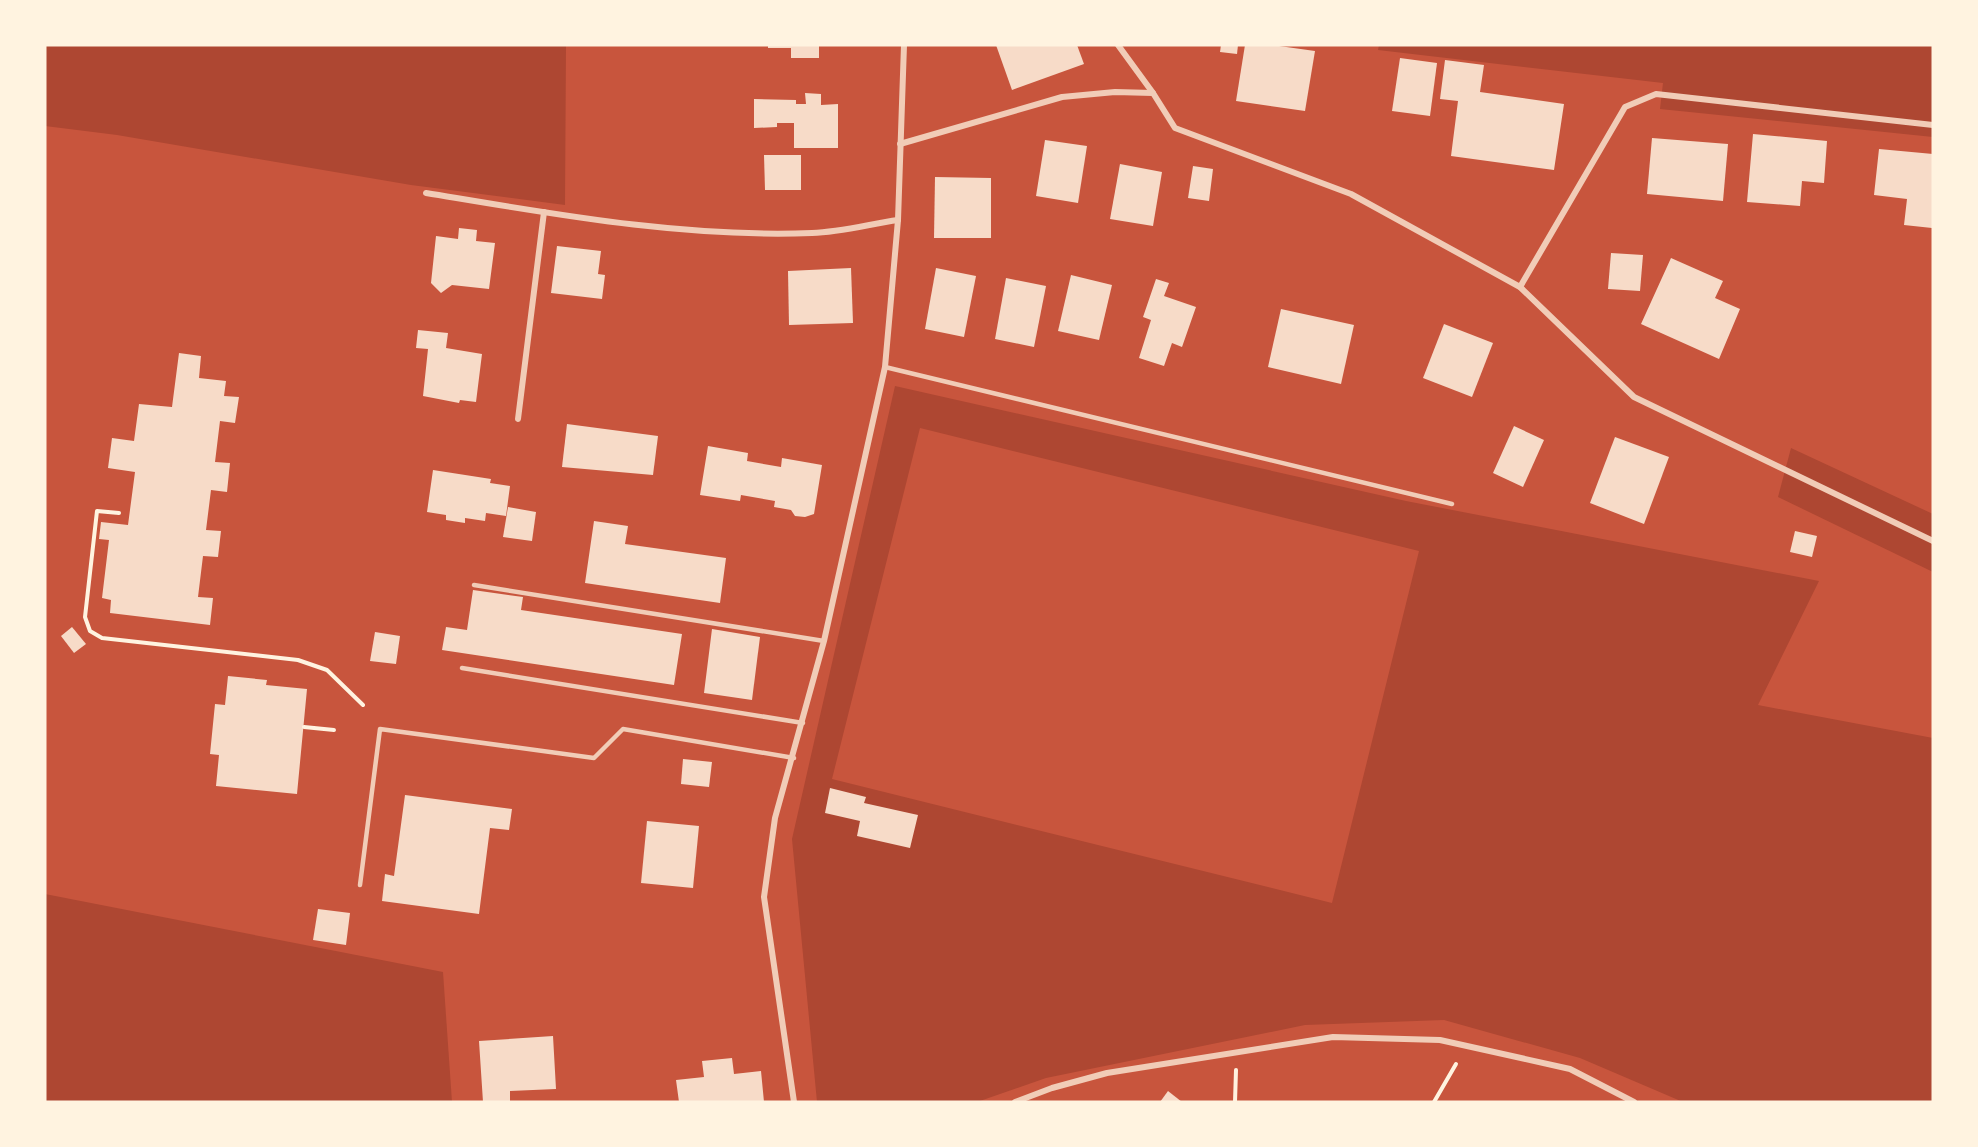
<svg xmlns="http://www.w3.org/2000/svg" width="1978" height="1147" viewBox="0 0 1978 1147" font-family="Montserrat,sans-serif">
	<rect width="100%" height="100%" fill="#c8553d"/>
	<g fill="#ae4732" fill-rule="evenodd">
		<polygon points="45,45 566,45 565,205 411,185 117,135 45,126"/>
		<polygon points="1379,45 1933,45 1933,137 1660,109 1663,83 1378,50"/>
		<path d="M895,386l511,115 413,80 -61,124 175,33v364h-250l-103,-44 -136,-38 -139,5 -259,53 -69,24h-160l-25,-263zM920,428l499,123 -87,352 -500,-124z"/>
		<polygon points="1791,448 1933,514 1933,572 1778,497"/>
		<polygon points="45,894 443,972 452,1102 45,1102"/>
	</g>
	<g fill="#f7dbc8">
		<polygon points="768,45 819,45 819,58 791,58 791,48 768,48"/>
		<polygon points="996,45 1077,45 1084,64 1012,90"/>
		<polygon points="1221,45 1238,45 1237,54 1220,52"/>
		<polygon points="1245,45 1272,45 1315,51 1305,111 1236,101"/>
		<polygon points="1400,58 1437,63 1430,116 1392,111"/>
		<polygon points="1445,60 1484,65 1480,92 1564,104 1554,170 1451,156 1458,101 1440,99"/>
		<polygon points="805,93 821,94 821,105 838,104 838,148 794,148 794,123 777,123 777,127 754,128 754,99 796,100 796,104 806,104"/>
		<polygon points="1753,134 1827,141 1824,183 1802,181 1800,206 1747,202"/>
		<polygon points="1652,138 1728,144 1723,201 1647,194"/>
		<polygon points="1045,140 1087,146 1078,203 1036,196"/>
		<polygon points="1879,149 1933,154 1932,228 1904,225 1907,199 1874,195"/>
		<polygon points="764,155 801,155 801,190 765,190"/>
		<polygon points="1120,164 1162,172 1153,226 1110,219"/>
		<polygon points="1193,166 1213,169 1209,201 1188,198"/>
		<polygon points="935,177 991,178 991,238 934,238"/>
		<polygon points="459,228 477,230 476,241 495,243 489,289 452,285 441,293 431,283 436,236 458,239"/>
		<polygon points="557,246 601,251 598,274 605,275 602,299 551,293"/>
		<polygon points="1611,253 1643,255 1640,291 1608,289"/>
		<polygon points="1671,258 1723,281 1715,298 1740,309 1719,359 1641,324"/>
		<polygon points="851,268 853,323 789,325 788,271"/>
		<polygon points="936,268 976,276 964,337 925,329"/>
		<polygon points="1071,275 1112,285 1099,340 1058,331"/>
		<polygon points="1006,278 1046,286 1034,347 995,339"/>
		<polygon points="1156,279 1169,283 1164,296 1196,307 1182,347 1172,343 1164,366 1139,358 1151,320 1143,317"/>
		<polygon points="1281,309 1354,325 1341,384 1268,367"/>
		<polygon points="1444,324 1493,343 1472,397 1423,378"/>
		<polygon points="418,330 448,333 446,348 482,354 476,402 460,400 459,403 423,396 428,349 416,348"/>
		<polygon points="179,353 201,356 199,378 226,381 224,396 239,397 235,423 220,421 215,462 230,463 227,492 211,490 206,530 221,531 218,557 203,556 198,597 213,598 210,625 110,613 111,600 102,598 109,540 99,539 101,522 128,525 135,472 108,468 112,438 134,441 139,404 172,407"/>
		<polygon points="567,424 658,436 653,475 562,467"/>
		<polygon points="1514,426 1544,440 1523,487 1493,473"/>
		<polygon points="1615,437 1669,457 1644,524 1590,503"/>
		<polygon points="708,446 748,453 747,461 781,467 782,458 822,465 814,514 805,517 795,516 791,510 774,507 775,501 741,495 740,501 700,495"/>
		<polygon points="433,470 491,479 490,483 510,486 506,516 486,513 485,521 465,518 465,523 446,520 446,515 427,512"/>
		<polygon points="508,507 536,512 532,541 503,537"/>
		<polygon points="594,521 628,526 625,544 726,558 720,603 585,583"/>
		<polygon points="1795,531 1817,536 1812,557 1790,552"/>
		<polygon points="473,590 523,597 521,610 682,634 674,685 442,650 446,627 467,630"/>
		<polygon points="72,627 86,644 74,653 61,636"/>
		<polygon points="712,629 760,637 752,700 704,693"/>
		<polygon points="375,632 400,636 396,664 370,661"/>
		<polygon points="228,676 267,680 266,685 307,689 297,794 216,786 219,755 210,754 215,704 225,705"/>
		<polygon points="683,759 712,762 709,787 681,784"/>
		<polygon points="830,788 866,797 864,803 918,815 910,848 857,836 860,821 825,813"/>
		<polygon points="405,795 512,809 509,830 490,828 479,914 382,901 385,874 394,876"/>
		<polygon points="647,821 699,826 693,888 641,883"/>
		<polygon points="318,909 350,913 346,945 313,940"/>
		<polygon points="553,1036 556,1089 510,1091 510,1102 483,1102 479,1041"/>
		<polygon points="732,1058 734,1074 761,1071 764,1102 679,1102 676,1080 704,1077 702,1061"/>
		<polygon points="1168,1091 1182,1102 1160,1102"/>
	</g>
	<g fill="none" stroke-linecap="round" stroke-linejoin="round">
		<g stroke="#fff3e0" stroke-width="4">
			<polyline points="119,513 97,511 85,617 90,631 102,638 298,660 327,670 363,705"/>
			<polyline points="304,727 334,730"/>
			<polyline points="1235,1102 1236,1070"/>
			<polyline points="1434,1102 1456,1064"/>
		</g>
		<g stroke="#f1ccb7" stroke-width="4.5">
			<polyline points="885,367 1452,504"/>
			<polyline points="474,585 824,641"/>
			<polyline points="462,668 803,723"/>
			<polyline points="360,885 380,729 594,758 623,729 794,758"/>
		</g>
		<g stroke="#f1ccb7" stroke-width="6">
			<polyline points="1118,45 1153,93"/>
			<polyline points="900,144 1062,97 1115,92 1153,93 1175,128 1351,194 1520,287 1634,397 1933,541"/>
			<path d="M426,193c127,21 257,45 386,40 29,-1 58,-9 86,-13"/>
			<polyline points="1520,287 1625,107 1656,94 1933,125"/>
			<polyline points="518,419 544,212"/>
			<polyline points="794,1102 764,897 775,818 824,641 885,367 898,220 904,45"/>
			<polyline points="1015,1102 1052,1088 1107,1073 1333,1037 1440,1040 1570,1069 1634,1102"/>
		</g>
	</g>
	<rect width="1978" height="1147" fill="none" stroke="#fff3e0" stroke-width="93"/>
</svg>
